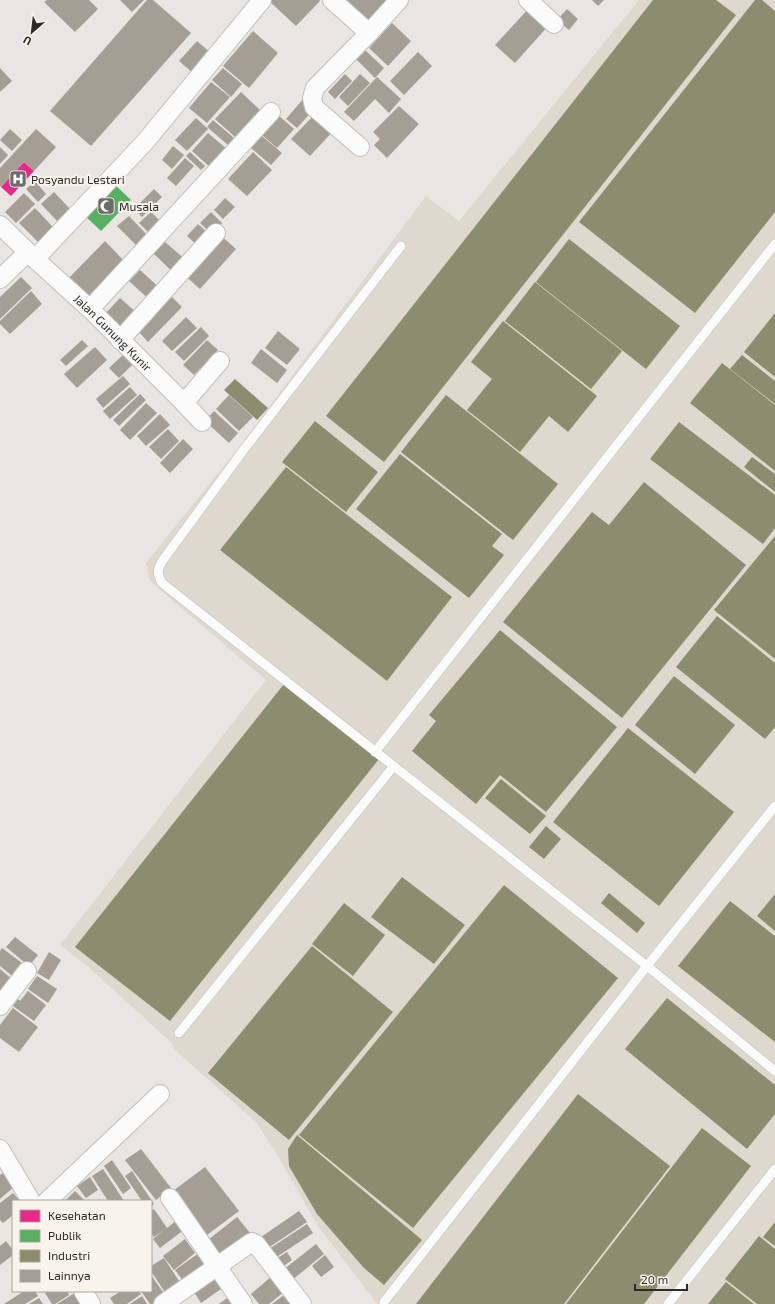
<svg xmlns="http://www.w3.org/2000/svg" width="775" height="1304" viewBox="0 0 775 1304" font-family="'Exo 2',sans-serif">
	<rect width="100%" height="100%" fill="#e8e5e2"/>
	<polygon fill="#dfd8cf" points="639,0 775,0 775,1304 377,1304 318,1226 279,1158 257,1123 174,1049 172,1043 85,964 60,945 266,680 150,581 146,563 240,446 426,196 459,221"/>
	<polygon fill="#e7298a" points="24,162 34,171 11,196 1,187"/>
	<polygon fill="#5aae61" points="112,182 131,200 101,231 82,213"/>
	<g fill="#8c8c6e">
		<polygon points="653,0 716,0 736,15 384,462 326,416"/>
		<polygon points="755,0 762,0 775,11 775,212 695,313 579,222"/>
		<polygon points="569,239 680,326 646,369 536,282"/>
		<polygon points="535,282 622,351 591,389 505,321"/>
		<polygon points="775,313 775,377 744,352"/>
		<polygon points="503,321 597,396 568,432 549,416 520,452 467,410 492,379 471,362"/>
		<polygon points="742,355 775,381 775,404 730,369"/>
		<polygon points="722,363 775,405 775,471 690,403"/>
		<polygon points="235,379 268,408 257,420 224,390"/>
		<polygon points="446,395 558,484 513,540 401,452"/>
		<polygon points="315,421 378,472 346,512 282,462"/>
		<polygon points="679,422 775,495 775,528 763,544 650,459"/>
		<polygon points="400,454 502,534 492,546 504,555 469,598 356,509"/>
		<polygon points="752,457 775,474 775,492 744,467"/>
		<polygon points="286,467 452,597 387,681 220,550"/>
		<polygon points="644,482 746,565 622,718 503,622 592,512 609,525"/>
		<polygon points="775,536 775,659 714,610"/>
		<polygon points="717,616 775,663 775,727 765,739 676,667"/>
		<polygon points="500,630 617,727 546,812 500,775 476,804 412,751 436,721 429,715"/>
		<polygon points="674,676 735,725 695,774 635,725"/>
		<polygon points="284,684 379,759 170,1021 75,947"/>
		<polygon points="628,728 734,812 659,906 553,822"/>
		<polygon points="501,779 546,816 530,834 485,798"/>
		<polygon points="546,826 561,839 544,859 529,847"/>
		<polygon points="402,877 465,925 434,964 371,917"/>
		<polygon points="504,885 618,978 413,1228 299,1135"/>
		<polygon points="609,893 645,923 637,933 601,903"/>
		<polygon points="775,894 775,931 757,916"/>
		<polygon points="730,901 775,936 775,1042 678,966"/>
		<polygon points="344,903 385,935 353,976 312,944"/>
		<polygon points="312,946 393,1012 289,1140 208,1073"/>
		<polygon points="667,998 775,1085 775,1114 747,1149 625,1049"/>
		<polygon points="578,1094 670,1166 603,1253 564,1304 416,1304"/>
		<polygon points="702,1128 751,1166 644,1304 566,1304"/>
		<polygon points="297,1135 422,1240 384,1285 364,1268 317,1214 289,1166 288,1149"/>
		<polygon points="775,1222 775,1246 763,1237"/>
		<polygon points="759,1236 775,1249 775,1304 757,1304 725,1279"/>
		<polygon points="726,1282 754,1304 708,1304"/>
	</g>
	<g fill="#a59e94">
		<polygon points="47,0 89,0 98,9 75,32 44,2"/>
		<polygon points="120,0 144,0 132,12"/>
		<polygon points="147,0 153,0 191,33 91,146 50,111"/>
		<polygon points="268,0 319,0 320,1 296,26"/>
		<polygon points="347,0 390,0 370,22"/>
		<polygon points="592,0 604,0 598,6"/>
		<polygon points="530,7 549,25 515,63 495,45"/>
		<polygon points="567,9 578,19 569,30 557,20"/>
		<polygon points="392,23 411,41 388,66 369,48"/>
		<polygon points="253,31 278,53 249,88 223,66"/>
		<polygon points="197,41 212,54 194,74 179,61"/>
		<polygon points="364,49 384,68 375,78 355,58"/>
		<polygon points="418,52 432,66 404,95 390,81"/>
		<polygon points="0,68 12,81 0,92"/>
		<polygon points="223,68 242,84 231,97 212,80"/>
		<polygon points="345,74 352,81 335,99 328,92"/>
		<polygon points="360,74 370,83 348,106 339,97"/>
		<polygon points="377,77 401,99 389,113 375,99 354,121 344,112"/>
		<polygon points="211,82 230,97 207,123 189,108"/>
		<polygon points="241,92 260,110 235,137 215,119"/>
		<polygon points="304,98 315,108 297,128 286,119"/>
		<polygon points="399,106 419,124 387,158 374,145 380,139 373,132"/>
		<polygon points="318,111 336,128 310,156 291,139"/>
		<polygon points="278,115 294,129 277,148 261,134"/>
		<polygon points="196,118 208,129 187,151 175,140"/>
		<polygon points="213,120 234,138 228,145 207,127"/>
		<polygon points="10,129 22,140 12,151 0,140"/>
		<polygon points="36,129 56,147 34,171 24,162 1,187 0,186 0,168"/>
		<polygon points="208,133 228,150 211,168 192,151"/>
		<polygon points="262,136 282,153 271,165 251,148"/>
		<polygon points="173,146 184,155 172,169 162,160"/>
		<polygon points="0,147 8,155 0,164"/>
		<polygon points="190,152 205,166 201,170 186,156"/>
		<polygon points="253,152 272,170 247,196 228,179"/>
		<polygon points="185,158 194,166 176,186 167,178"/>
		<polygon points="35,181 46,194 38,202 26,189"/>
		<polygon points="154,189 162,197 142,217 134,209"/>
		<polygon points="54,192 70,209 57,221 41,204"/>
		<polygon points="24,193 35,204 16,223 5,212"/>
		<polygon points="225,198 235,207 223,219 214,210"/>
		<polygon points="35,208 53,227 38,242 19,223"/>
		<polygon points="151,212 162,223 150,234 139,223"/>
		<polygon points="211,212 222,223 212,234 200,223"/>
		<polygon points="129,216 150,238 139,248 117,226"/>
		<polygon points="198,224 210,235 199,247 187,236"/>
		<polygon points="218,233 236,249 200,289 182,273"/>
		<polygon points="105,241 126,263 89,301 67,280"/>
		<polygon points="164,241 188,262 176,275 153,253"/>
		<polygon points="140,270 163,291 152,302 129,281"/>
		<polygon points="21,277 32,288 0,319 0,297"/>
		<polygon points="31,291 42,304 10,334 0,324 0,321"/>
		<polygon points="172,297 182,307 148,342 138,331"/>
		<polygon points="120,298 137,313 122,331 104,315"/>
		<polygon points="186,317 197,328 172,351 162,341"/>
		<polygon points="201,327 209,336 184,361 175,352"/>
		<polygon points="278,331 300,349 287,365 265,348"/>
		<polygon points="82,340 88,346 66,366 60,360"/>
		<polygon points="207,340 218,350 194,375 183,365"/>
		<polygon points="95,347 107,360 77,388 64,374"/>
		<polygon points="261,349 287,370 277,383 251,363"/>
		<polygon points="125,353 134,363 119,378 109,368"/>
		<polygon points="123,376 130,384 103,408 96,399"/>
		<polygon points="130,387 137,395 110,419 103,411"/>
		<polygon points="140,394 146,400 119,426 113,420"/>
		<polygon points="229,395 253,417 239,431 216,409"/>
		<polygon points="146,403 157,413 130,440 120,430"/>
		<polygon points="214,411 238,433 229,443 205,421"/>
		<polygon points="160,414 170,425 146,446 137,436"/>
		<polygon points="168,429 179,441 161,459 149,447"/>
		<polygon points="183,439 193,449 170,473 160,463"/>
		<polygon points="15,937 38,955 29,966 6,947"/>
		<polygon points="2,948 26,966 16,979 0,966 0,951"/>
		<polygon points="49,952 61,960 49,980 37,973"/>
		<polygon points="0,969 13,980 2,993 0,991"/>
		<polygon points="37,976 57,989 48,1003 28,989"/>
		<polygon points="28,991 46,1005 34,1021 13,1006 18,999 20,1001"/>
		<polygon points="13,1008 38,1027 19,1052 0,1038 0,1025"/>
		<polygon points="141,1149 171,1188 156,1200 125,1160"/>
		<polygon points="112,1160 131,1188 123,1194 104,1166"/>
		<polygon points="205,1167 239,1211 207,1235 173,1191"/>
		<polygon points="103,1169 124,1201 108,1201 92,1176"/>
		<polygon points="132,1171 154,1204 151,1206 151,1201 142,1201 125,1176"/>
		<polygon points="3,1173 15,1186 0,1199 0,1175"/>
		<polygon points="90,1177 98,1190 86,1198 77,1186"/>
		<polygon points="75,1191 84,1200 83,1201 65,1201"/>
		<polygon points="13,1193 20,1201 13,1201 13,1215 3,1223 0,1220 0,1203"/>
		<polygon points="154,1209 167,1228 177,1220 185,1229 160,1248 153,1239 163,1231 154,1237 151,1232 151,1211"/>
		<polygon points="299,1211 307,1222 268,1248 261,1237"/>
		<polygon points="237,1217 251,1234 222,1257 208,1240"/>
		<polygon points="307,1224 313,1233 275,1258 269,1249"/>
		<polygon points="185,1239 195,1253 174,1270 163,1256"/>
		<polygon points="6,1241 13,1250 13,1255 0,1265 0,1246"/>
		<polygon points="316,1244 324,1254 292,1280 283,1270"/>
		<polygon points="287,1252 292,1260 282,1267 276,1259"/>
		<polygon points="199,1253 208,1264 184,1282 175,1270"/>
		<polygon points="325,1255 334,1267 321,1277 312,1266"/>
		<polygon points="164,1258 181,1284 166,1294 151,1271 151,1266"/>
		<polygon points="151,1275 168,1299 160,1304 150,1304 141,1291 151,1291"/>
		<polygon points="216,1276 224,1287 201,1303 194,1292"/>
		<polygon points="272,1276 285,1291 269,1304 259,1304 251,1294"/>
		<polygon points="24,1291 35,1291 38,1296 25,1304 4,1304"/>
		<polygon points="48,1291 67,1291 69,1295 55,1304 52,1304 45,1293"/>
		<polygon points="78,1291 86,1304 57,1304"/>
		<polygon points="121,1291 138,1291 141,1294 127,1304 114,1304 110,1298"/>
		<polygon points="288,1292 297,1304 272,1304"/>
		<polygon points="142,1296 147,1304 130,1304"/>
		<polygon points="230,1296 237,1304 219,1304"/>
		<polygon points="39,1298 43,1304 29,1304"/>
	</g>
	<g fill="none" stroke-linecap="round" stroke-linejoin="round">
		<defs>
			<g id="lane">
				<path d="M401,246l-159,206 -79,108c-6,9 -6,14 -1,23l485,383 128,105"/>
				<polyline points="375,752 775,244"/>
				<polyline points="179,1033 393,767"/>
				<polyline points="384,1302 647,966 775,806"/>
				<polyline points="668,1304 775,1169"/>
			</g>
			<g id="street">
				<polyline points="332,0 369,33"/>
				<polyline points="528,0 554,24"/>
				<polyline points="360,147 314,107 312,98 315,88 369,33 399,0"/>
				<path id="s1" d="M0,225l35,34 55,50 94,94 36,-42"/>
				<polyline points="35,259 145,142 262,0"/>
				<polyline points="0,279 28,252"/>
				<polyline points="90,309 271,112"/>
				<polyline points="120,340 216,233"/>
				<polyline points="184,403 202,422"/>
				<polyline points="0,1006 27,971"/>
				<polyline points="0,1149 31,1201"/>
				<polyline points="170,1198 243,1304"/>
				<polyline points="47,1201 160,1094"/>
				<polyline points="83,1291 91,1304"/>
				<polyline points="163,1304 252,1242 256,1244 302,1304"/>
			</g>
		</defs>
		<use href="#lane" stroke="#c2bfbc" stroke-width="10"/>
		<use href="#street" stroke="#c2bfbc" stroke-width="20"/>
		<use href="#lane" stroke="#fcfbfb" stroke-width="9"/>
		<use href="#street" stroke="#fcfbfb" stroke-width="18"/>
	</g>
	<defs>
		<symbol id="hospital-square" viewBox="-11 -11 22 22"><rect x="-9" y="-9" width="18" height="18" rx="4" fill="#6e6c69" stroke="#faf3eb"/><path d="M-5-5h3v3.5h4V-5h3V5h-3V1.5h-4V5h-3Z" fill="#fff"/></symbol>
		<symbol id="mosque-square" viewBox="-11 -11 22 22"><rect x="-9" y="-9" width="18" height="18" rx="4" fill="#6e6c69" stroke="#faf3eb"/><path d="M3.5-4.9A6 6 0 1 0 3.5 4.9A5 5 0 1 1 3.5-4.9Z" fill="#fff"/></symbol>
	</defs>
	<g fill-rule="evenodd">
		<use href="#hospital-square" x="8" y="169" width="20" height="20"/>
		<use href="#mosque-square" x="96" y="196" width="20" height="20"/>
	</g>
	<g text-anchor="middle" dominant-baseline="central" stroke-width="4" stroke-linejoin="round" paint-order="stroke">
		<g font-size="12" fill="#2d2b28" stroke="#faf3eb" text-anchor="start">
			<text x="31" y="179">Posyandu Lestari</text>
			<text x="119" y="206">Musala</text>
		</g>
		<g font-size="12" fill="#2d2b28" stroke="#faf3eb">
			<text stroke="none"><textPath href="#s1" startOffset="156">Jalan Gunung Kunir</textPath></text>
		</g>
	</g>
	<rect x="12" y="1200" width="140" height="92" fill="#faf3eb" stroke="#a8a39d"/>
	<rect x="20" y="1210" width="20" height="12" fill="#e7298a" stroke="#a8a39d"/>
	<text x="48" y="1220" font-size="12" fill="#2d2b28">Kesehatan</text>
	<rect x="20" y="1230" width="20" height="12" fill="#5aae61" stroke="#a8a39d"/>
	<text x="48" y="1240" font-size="12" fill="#2d2b28">Publik</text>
	<rect x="20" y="1250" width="20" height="12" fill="#8c8c6e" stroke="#a8a39d"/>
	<text x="48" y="1260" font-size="12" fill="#2d2b28">Industri</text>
	<rect x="20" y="1270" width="20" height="12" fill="#a59e94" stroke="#a8a39d"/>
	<text x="48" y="1280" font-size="12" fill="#2d2b28">Lainnya</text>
	<g transform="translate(32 32) rotate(208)" stroke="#faf3eb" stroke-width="3" paint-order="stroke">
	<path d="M0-3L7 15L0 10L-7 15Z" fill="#2d2b28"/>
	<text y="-6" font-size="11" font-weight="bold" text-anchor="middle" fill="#2d2b28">U</text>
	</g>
	<path d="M635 1284v6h52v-6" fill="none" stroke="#2d2b28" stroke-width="2"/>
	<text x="641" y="1284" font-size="12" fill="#2d2b28" stroke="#faf3eb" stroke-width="3" paint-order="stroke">20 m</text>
</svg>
